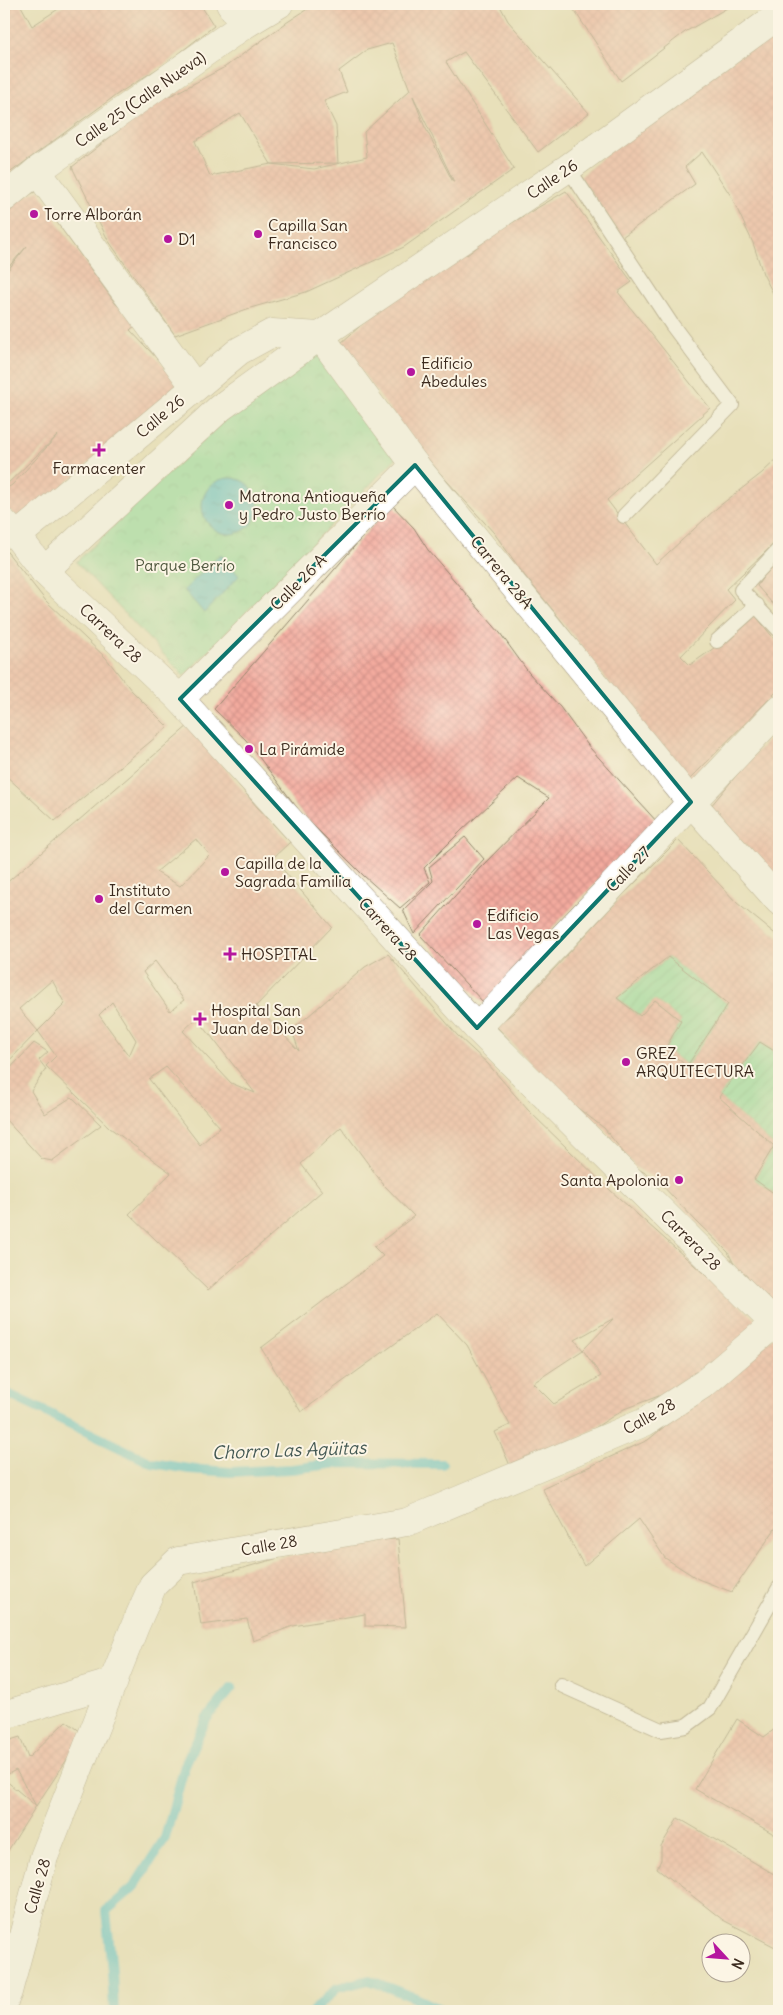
<svg xmlns="http://www.w3.org/2000/svg" width="783" height="2015" viewBox="0 0 783 2015" font-family="Delius,sans-serif">
	<defs>
		<pattern id="park-crowns" width="20" height="18" patternUnits="userSpaceOnUse" patternTransform="scale(1.25)"><rect width="20" height="18" fill="#8adea0"/><path d="M2 6a3 3 0 1 1 6 0M12 15a3 3 0 1 1 6 0" fill="none" stroke="#78bf89"/></pattern>
		<pattern id="garden-furrows" width="10" height="10" patternUnits="userSpaceOnUse" patternTransform="scale(1.25)"><rect width="10" height="10" fill="#8adea0"/><path d="M-1 1l2-2M0 10L10 0M9 11l2-2" fill="none" stroke="#78bf89"/></pattern>
		<pattern id="water-ripples" width="26" height="14" patternUnits="userSpaceOnUse" patternTransform="scale(1.25)"><rect width="26" height="14" fill="#56c2d0"/><path d="M2 4q2-2 4 0t4 0M15 11q2-2 4 0t4 0" fill="none" stroke="#489ea8"/></pattern>
		<pattern id="building-cross-hatch" width="8" height="8" patternUnits="userSpaceOnUse" patternTransform="scale(1.25)"><rect width="8" height="8" fill="#f3aa9e"/><path d="M0 0l8 8M0 8l8-8" fill="none" stroke="#d19288"/></pattern>
	</defs>
	<rect width="100%" height="100%" fill="#fcf5e5"/>
	<filter id="ink" filterUnits="userSpaceOnUse"><feTurbulence type="fractalNoise" baseFrequency=".02" numOctaves="2"/><feDisplacementMap in="SourceGraphic" scale="10" xChannelSelector="R" yChannelSelector="G"/><feConvolveMatrix kernelMatrix="1 2 1 2 8 2 1 2 1" color-interpolation-filters="sRGB"/></filter>
	<filter id="wash" filterUnits="userSpaceOnUse"><feTurbulence type="fractalNoise" baseFrequency=".0096" numOctaves="4" result="noise"/><feDisplacementMap in="SourceGraphic" scale="20" xChannelSelector="R" yChannelSelector="G"/><feGaussianBlur stdDeviation="1.12" result="paint"/><feColorMatrix in="noise" values="0 0 0 0 0 0 0 0 0 0 0 0 0 0 0 0 0 1.4 0 .05"/><feComposite in="paint" operator="in"/></filter>
	<g filter="url(#wash)">
		<rect width="100%" height="100%" fill="#e8e0ba"/>
		<polygon fill="url(#park-crowns)" stroke="#62845f" points="317,343 396,458 184,676 76,562 221,423"/>
		<g fill="url(#garden-furrows)" stroke="#62845f">
			<polygon points="668,957 728,1004 687,1066 665,1049 681,1021 655,1000 640,1016 617,998"/>
			<polygon points="760,1042 779,1054 779,1197 754,1179 774,1146 719,1097"/>
		</g>
		<g fill="url(#water-ripples)" stroke="#487677">
			<circle cx="230" cy="506" r="28"/>
			<polygon points="221,554 239,576 204,613 184,590"/>
		</g>
		<g fill="none" stroke-linecap="round" stroke-linejoin="round">
			<g stroke="#56c2d0" stroke-width="10">
				<polyline points="4,1392 152,1463 189,1469 231,1472 292,1469 338,1463 442,1464"/>
				<polyline points="114,2011 112,1971 106,1911 134,1887 165,1838 185,1765 207,1718 232,1688"/>
				<polyline points="313,2011 337,1988 369,1980 416,1998 444,2011"/>
			</g>
		</g>
		<g id="blocks">
			<g fill="url(#building-cross-hatch)" fill-rule="evenodd">
				<polygon points="4,4 20,4 32,26 66,4 200,4 214,26 168,62 119,93 4,177"/>
				<path d="M315,4h184l9,17 81,92 -51,39 -74,-100 -18,10 68,107 -110,78 -98,45 -59,17 -72,26 -67,-95 -36,-73 83,-65 21,-9 49,-26 61,-44zM392,43l18,47 -46,42 3,25 -53,12 -43,-5 67,-1 -2,-37 -12,-25 23,-9 -8,-21 28,-21zM413,96l41,86h-1l-29,-57zM240,113l31,51 -61,12 -15,-35z"/>
				<polygon points="570,4 734,4 685,32 621,81"/>
				<polygon points="779,29 779,298 776,299 763,274 753,243 731,196 702,152 685,167 695,184 622,237 580,177 648,117"/>
				<polygon points="39,190 58,224 115,303 137,324 130,330 180,383 23,521 4,506 4,490 12,485 58,435 4,487 4,275 27,246 4,272 4,209 8,205"/>
				<polygon points="566,191 632,282 618,292 710,408 607,500 656,564 718,507 762,473 779,457 779,539 726,589 735,600 681,656 690,665 721,643 755,615 779,645 779,689 686,783 561,620 525,576 494,533 419,450 341,343 399,291 462,247 467,255 498,231"/>
				<polygon points="391,504 414,528 428,550 500,633 529,673 560,707 590,748 658,823 584,895 559,921 505,983 484,1003 420,935 480,868 549,798 518,778 462,830 424,868 430,882 400,908 364,876 301,813 246,740 214,709"/>
				<polygon points="4,548 46,601 106,658 131,690 168,727 55,821 4,774"/>
				<polygon points="779,554 779,611 757,586"/>
				<path d="M189,725l68,82 33,35 -17,16 59,69 -76,79 43,45 -7,-21 73,-63 23,-13 69,81 31,29 40,46 82,80 149,133 -55,56 -80,30 -54,35 -57,28 -18,-40 15,-7 -43,-80 -30,-32 -136,99 -40,-64 122,-92 -9,-9 40,-31 -31,-32 -42,-57 -40,37 21,27 -114,99 -79,-76 42,-41 -61,-45 -64,-62 10,-10 -18,-25 27,-27 -13,-24 -33,29 19,22 -34,35v-181zM196,839l14,16 -30,31 -24,-14zM155,961l29,39 -14,11 -27,-39zM112,1002l24,38 -7,16 -30,-41zM197,1018l58,75 -24,-10 -48,-52zM166,1067l54,60 -20,18 -51,-66zM614,1318l-31,32 -8,-10zM583,1350l18,26 -47,28 -21,-21z"/>
				<polygon points="779,728 779,882 710,807 750,759"/>
				<polygon points="465,837 484,859 414,934 403,910 433,881 429,867"/>
				<path d="M678,840l59,63 42,34v117l-19,-12 -41,55 55,49 -20,33 25,18v103l-4,6 -35,-30 -12,-24 -31,-30 -40,-42 -22,-13 -31,-39 -42,-32 -66,-70 17,-13 110,-118zM668,957l60,47 -41,62 -22,-17 16,-28 -26,-21 -15,16 -23,-18z"/>
				<polygon points="34,1043 48,1052 39,1060 46,1069 31,1091 45,1114 72,1097 101,1125 52,1161 42,1159 4,1118 4,1075"/>
				<polygon points="773,1337 779,1345 779,1523 732,1592 698,1579 665,1558 639,1519 584,1566 542,1488 648,1440"/>
				<polygon points="398,1539 406,1627 365,1626 365,1614 293,1626 253,1641 247,1619 201,1625 194,1582 282,1557 330,1549 364,1541"/>
				<polygon points="737,1719 764,1737 779,1726 779,1837 695,1789"/>
				<polygon points="66,1721 84,1734 36,1806 16,1770 4,1776 4,1742 20,1737 28,1758"/>
				<polygon points="4,1779 36,1806 4,1857"/>
				<polygon points="678,1818 779,1877 779,1949 723,1920 657,1868 661,1860 661,1846"/>
				<polygon points="4,1877 8,1882 4,1889"/>
			</g>
		</g>
	</g>
	<g filter="url(#ink)">
		<use href="#blocks" fill-opacity="0" stroke="#92856c" stroke-width="1"/>
		<g fill="none" stroke-linecap="round" stroke-linejoin="round">
			<defs>
				<g id="lane">
					<polyline points="568,168 672,325 732,405 624,516"/>
					<polyline points="779,549 741,590 779,630"/>
					<polyline points="717,641 757,605"/>
					<polyline points="561,1685 661,1730 686,1726 710,1708 779,1588"/>
				</g>
				<g id="street">
					<polyline points="230,4 244,25"/>
					<polyline points="37,171 195,387"/>
					<polyline points="4,198 37,171 244,25 279,4"/>
					<polyline points="320,336 415,465 691,802 779,901"/>
					<polyline points="17,536 239,351 272,333 320,336"/>
					<polyline points="44,571 220,408 320,336 568,168 779,15"/>
					<polyline points="180,699 415,465"/>
					<polyline points="477,1028 779,710"/>
					<polyline points="4,1715 114,1682"/>
					<polyline points="4,2001 8,1992 44,1857 135,1626 153,1585 178,1561 407,1522 645,1422 705,1383 775,1323 779,1316"/>
				</g>
				<polyline id="secondary" points="4,523 17,536 44,571 180,699 477,1028 779,1328"/>
			</defs>
			<use href="#lane" stroke="#92856c" stroke-width="16"/>
			<use href="#street" stroke="#92856c" stroke-width="29"/>
			<use href="#secondary" stroke="#92856c" stroke-width="29"/>
			<use href="#lane" stroke="#fff" stroke-width="14"/>
			<use href="#street" stroke="#fff" stroke-width="28"/>
			<use href="#secondary" stroke="#fff" stroke-width="28"/>
		</g>
	</g>
	<path d="M0 0H783V2015H0ZM415,465l276,337 -214,226 -297,-329z" fill="#e8e0ba" fill-opacity=".55" fill-rule="evenodd"/>
	<path fill="none" stroke="#0f766e" stroke-width="4" stroke-linejoin="round" d="M415,465l276,337 -214,226 -297,-329z"/>
	<g fill="#b5179e" stroke="#fcf5e5" stroke-width="2">
		<circle cx="34" cy="214" r="5"/>
		<circle cx="258" cy="234" r="5"/>
		<circle cx="168" cy="239" r="5"/>
		<circle cx="411" cy="372" r="5"/>
		<path d="M96.5 442.5h5v5h5v5h-5v5h-5v-5h-5v-5h5z"/>
		<circle cx="229" cy="505" r="5"/>
		<circle cx="249" cy="749" r="5"/>
		<circle cx="225" cy="872" r="5"/>
		<circle cx="99" cy="899" r="5"/>
		<circle cx="477" cy="924" r="5"/>
		<path d="M227.5 946.5h5v5h5v5h-5v5h-5v-5h-5v-5h5z"/>
		<path d="M197.5 1011.5h5v5h5v5h-5v5h-5v-5h-5v-5h5z"/>
		<circle cx="626" cy="1062" r="5"/>
		<circle cx="679" cy="1180" r="5"/>
	</g>
	<g text-anchor="middle" dominant-baseline="central" stroke-width="4" stroke-linejoin="round" paint-order="stroke">
		<g font-size="16" fill="#3b2a1e" stroke="#fcf5e5">
			<text transform="translate(140 99) rotate(-35)">Calle 25 (Calle Nueva)</text>
			<text transform="translate(552 179) rotate(-34)">Calle 26</text>
			<text transform="translate(160 416) rotate(-40)">Calle 26</text>
			<text transform="translate(502 572) rotate(51)">Carrera 28A</text>
			<text transform="translate(298 582) rotate(-45)">Calle 26 A</text>
			<text transform="translate(111 633) rotate(43)">Carrera 28</text>
			<text transform="translate(628 869) rotate(-46)">Calle 27</text>
			<text transform="translate(388 929) rotate(48)">Carrera 28</text>
			<text transform="translate(691 1240) rotate(45)">Carrera 28</text>
			<text transform="translate(649 1416) rotate(-29)">Calle 28</text>
			<text transform="translate(269 1545) rotate(-10)">Calle 28</text>
			<text transform="translate(37 1886) rotate(-74)">Calle 28</text>
		</g>
		<g font-size="16" fill="#3b2a1e" stroke="#fcf5e5" text-anchor="start">
			<text x="44" y="214">Torre Alborán</text>
			<text x="268" y="225">Capilla San<tspan x="268" dy="18">Francisco</tspan></text>
			<text x="178" y="239">D1</text>
			<text x="421" y="363">Edificio<tspan x="421" dy="18">Abedules</tspan></text>
			<text x="99" y="468" text-anchor="middle">Farmacenter</text>
			<text x="239" y="496">Matrona Antioqueña<tspan x="239" dy="18">y Pedro Justo Berrío</tspan></text>
			<text x="259" y="749">La Pirámide</text>
			<text x="235" y="863">Capilla de la<tspan x="235" dy="18">Sagrada Familia</tspan></text>
			<text x="109" y="890">Instituto<tspan x="109" dy="18">del Carmen</tspan></text>
			<text x="487" y="915">Edificio<tspan x="487" dy="18">Las Vegas</tspan></text>
			<text x="241" y="954">HOSPITAL</text>
			<text x="211" y="1010">Hospital San<tspan x="211" dy="18">Juan de Dios</tspan></text>
			<text x="636" y="1053">GREZ<tspan x="636" dy="18">ARQUITECTURA</tspan></text>
			<text x="669" y="1180" text-anchor="end">Santa Apolonia</text>
		</g>
		<g font-size="16" fill="#4f573e" stroke="#fcf5e5">
			<text x="185" y="565">Parque Berrío</text>
		</g>
		<g font-size="18" font-style="italic" fill="#435853" stroke="#fcf5e5">
			<text transform="translate(289 1450) rotate(-2)">Chorro Las Agüitas</text>
		</g>
	</g>
	<rect width="783" height="2015" fill="none" stroke="#fcf5e5" stroke-width="20"/>
	<g transform="translate(726 1958) rotate(116)"><circle r="24" fill="#fcf5e5" stroke="#afa495"/>
	<path d="M0-4L9 19L0 12L-9 19Z" fill="#b5179e"/>
	<text y="-8" font-size="14" font-weight="bold" text-anchor="middle" fill="#3b2a1e">N</text>
	</g>
</svg>
